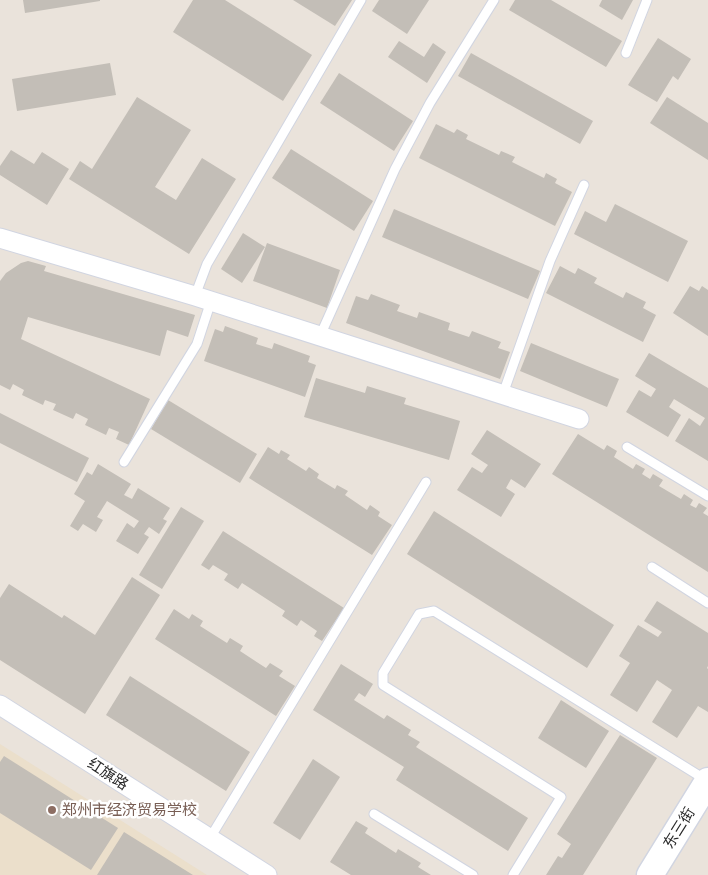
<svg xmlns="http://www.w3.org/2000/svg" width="708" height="875" viewBox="0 0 708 875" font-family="'Work Sans','Noto Sans SC',sans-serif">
	<rect width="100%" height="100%" fill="#eae3db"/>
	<polygon fill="#ebdfcb" points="0,744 207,875 0,875"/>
	<g fill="#c3beb7">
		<polygon points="23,0 100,0 100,1 25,13"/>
		<polygon points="193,0 225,0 312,55 283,101 173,32"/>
		<polygon points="293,0 352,0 335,26"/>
		<polygon points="379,0 429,0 407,34 372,11"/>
		<polygon points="515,0 551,0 622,41 606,67 509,10"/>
		<polygon points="602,0 633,0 622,20 599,6"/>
		<polygon points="658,38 691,59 678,80 673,76 657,102 628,85"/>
		<polygon points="399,41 424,57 433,43 446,52 427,83 388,57"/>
		<polygon points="471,53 593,121 580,144 458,76"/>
		<polygon points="110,63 116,95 17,111 12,79"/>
		<polygon points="339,73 413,121 394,151 320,103"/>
		<polygon points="137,97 191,130 155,187 176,200 202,158 236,179 189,254 69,179 80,161 92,169"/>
		<polygon points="667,97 708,123 708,160 650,123"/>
		<polygon points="436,124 454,133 457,129 468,135 466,139 499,155 501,151 515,157 512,162 544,178 546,173 557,179 555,183 572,192 555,226 419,158"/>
		<polygon points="291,149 373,201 354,231 272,178"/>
		<polygon points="11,150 34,164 42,152 69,169 47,205 0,175 0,166"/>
		<polygon points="615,204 688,241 668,282 574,234 585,211 606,222"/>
		<polygon points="394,209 540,271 528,299 382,237"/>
		<polygon points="243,233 265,247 242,283 221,269"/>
		<polygon points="267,243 340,270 327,308 253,281"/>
		<polygon points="28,261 46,266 44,271 195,315 188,337 167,330 160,356 28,317 21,339 150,399 129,445 116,439 119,432 109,428 106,435 85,425 88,419 76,413 73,419 53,410 56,404 45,400 43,405 22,395 24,390 13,384 10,390 0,385 0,281 6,273 21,263"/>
		<polygon points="560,266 575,274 578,268 597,278 594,283 623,298 626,292 646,302 643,308 656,315 643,342 546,293"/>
		<polygon points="690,286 699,291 702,286 708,290 708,336 673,313"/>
		<polygon points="371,294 400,305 397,311 417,318 419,312 450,323 448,330 469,337 472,331 501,342 498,348 510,352 500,379 346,323 356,296 368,300"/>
		<polygon points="225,326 258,338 256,344 272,349 274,343 310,356 308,362 316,365 305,397 204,361 215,329 223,332"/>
		<polygon points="531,343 619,379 607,407 520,371"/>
		<polygon points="649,353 708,388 708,461 675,441 689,418 700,426 705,418 674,399 669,407 681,415 668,437 626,412 639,390 651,397 656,389 635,376"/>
		<polygon points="316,378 365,393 367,386 406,398 404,404 460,421 449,460 304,417"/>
		<polygon points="168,400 257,454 240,483 151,429"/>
		<polygon points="0,413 89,458 77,482 0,443"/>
		<polygon points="487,430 541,464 525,488 511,479 506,488 515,494 501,517 457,490 472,467 482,473 488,465 471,454"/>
		<polygon points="578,434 604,450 607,445 617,451 614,457 633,469 636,464 645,469 642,474 650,479 653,474 663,480 659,486 681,499 684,494 693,500 690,505 696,508 699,503 707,508 703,513 708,516 708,572 552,474"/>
		<polygon points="268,447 279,454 281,450 290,455 287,459 306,471 309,467 319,474 317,478 335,489 337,485 348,491 345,495 367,510 370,505 380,512 378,516 392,525 372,555 249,478"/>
		<polygon points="98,464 131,484 124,495 132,499 138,488 170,508 163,519 167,521 159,534 149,527 144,534 149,537 138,554 116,541 127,523 134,528 139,521 107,501 97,517 103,520 96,532 83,524 78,531 70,526 85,501 74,494 87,472 92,475"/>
		<polygon points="181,507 204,521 162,589 139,575"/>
		<polygon points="434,511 614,625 587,668 407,554"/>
		<polygon points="223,531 344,608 322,641 314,636 317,631 301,620 297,626 282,616 285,611 242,583 238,589 224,580 228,574 213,565 209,570 201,565"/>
		<polygon points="132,577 160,595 85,714 0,660 0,598 9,584 62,618 64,615 95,635"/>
		<polygon points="657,601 708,633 708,666 707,668 708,669 708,712 698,706 677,738 652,722 672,690 657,680 637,712 610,695 630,663 619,656 638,625 658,637 662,632 644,621"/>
		<polygon points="174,609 189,619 192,614 203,621 200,626 227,643 230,638 243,646 240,651 266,668 270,663 283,671 279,676 295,686 276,716 155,639"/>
		<polygon points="341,664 373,684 365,697 359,693 354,700 384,719 387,715 411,730 408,735 420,742 416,747 528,818 508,851 396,780 404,767 313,710"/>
		<polygon points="130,676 250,752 226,791 106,715"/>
		<polygon points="561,700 609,731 586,768 538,738"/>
		<polygon points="620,735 657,758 583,875 546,875 558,856 562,858 571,844 557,834"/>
		<polygon points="4,756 118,828 91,870 0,813 0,762"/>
		<polygon points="313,759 340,777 300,840 273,823"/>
		<polygon points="356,821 368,828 365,833 396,853 398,849 421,863 418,867 431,875 351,875 330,862"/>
		<polygon points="124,832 193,875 97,875"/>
	</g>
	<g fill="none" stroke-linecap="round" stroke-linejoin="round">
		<defs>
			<g id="lane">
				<polyline points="626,53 647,0"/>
				<polyline points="195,296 207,264 361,0"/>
				<polyline points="320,336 395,169 430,103 494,0"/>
				<polyline points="503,394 550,261 584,185"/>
				<polyline points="627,447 708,496"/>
				<polyline points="124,462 197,344 211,301"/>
				<polyline points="652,567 708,603"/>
				<polyline points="374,814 473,875"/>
				<polyline points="210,838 426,482"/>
				<polyline points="513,875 561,797 383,685 383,673 419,614 434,611 706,780"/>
			</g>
			<g id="street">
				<polyline points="0,238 195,296 579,419"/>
				<polyline points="0,705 267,875"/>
			</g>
			<polyline id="secondary" points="650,875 708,781"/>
		</defs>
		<use href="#lane" stroke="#d1d5e1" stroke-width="11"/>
		<use href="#street" stroke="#d1d5e1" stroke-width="21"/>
		<use href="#secondary" stroke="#d1d5e1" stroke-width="29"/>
		<use href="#lane" stroke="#fff" stroke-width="9"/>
		<use href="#street" stroke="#fff" stroke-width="19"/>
		<use href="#secondary" stroke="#fff" stroke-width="26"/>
	</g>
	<circle fill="#8d6e63" stroke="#fff" stroke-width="2" cx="52" cy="810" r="5"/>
	<g text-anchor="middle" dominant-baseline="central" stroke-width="5" stroke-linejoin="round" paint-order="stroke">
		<g font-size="15" fill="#292929" stroke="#fff">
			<text transform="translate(108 774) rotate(33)">红旗路</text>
			<text transform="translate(679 828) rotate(-58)">东三街</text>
		</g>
		<g font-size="15" fill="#785e54" stroke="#fff" text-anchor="start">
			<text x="62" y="810">郑州市经济贸易学校</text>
		</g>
	</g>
</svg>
